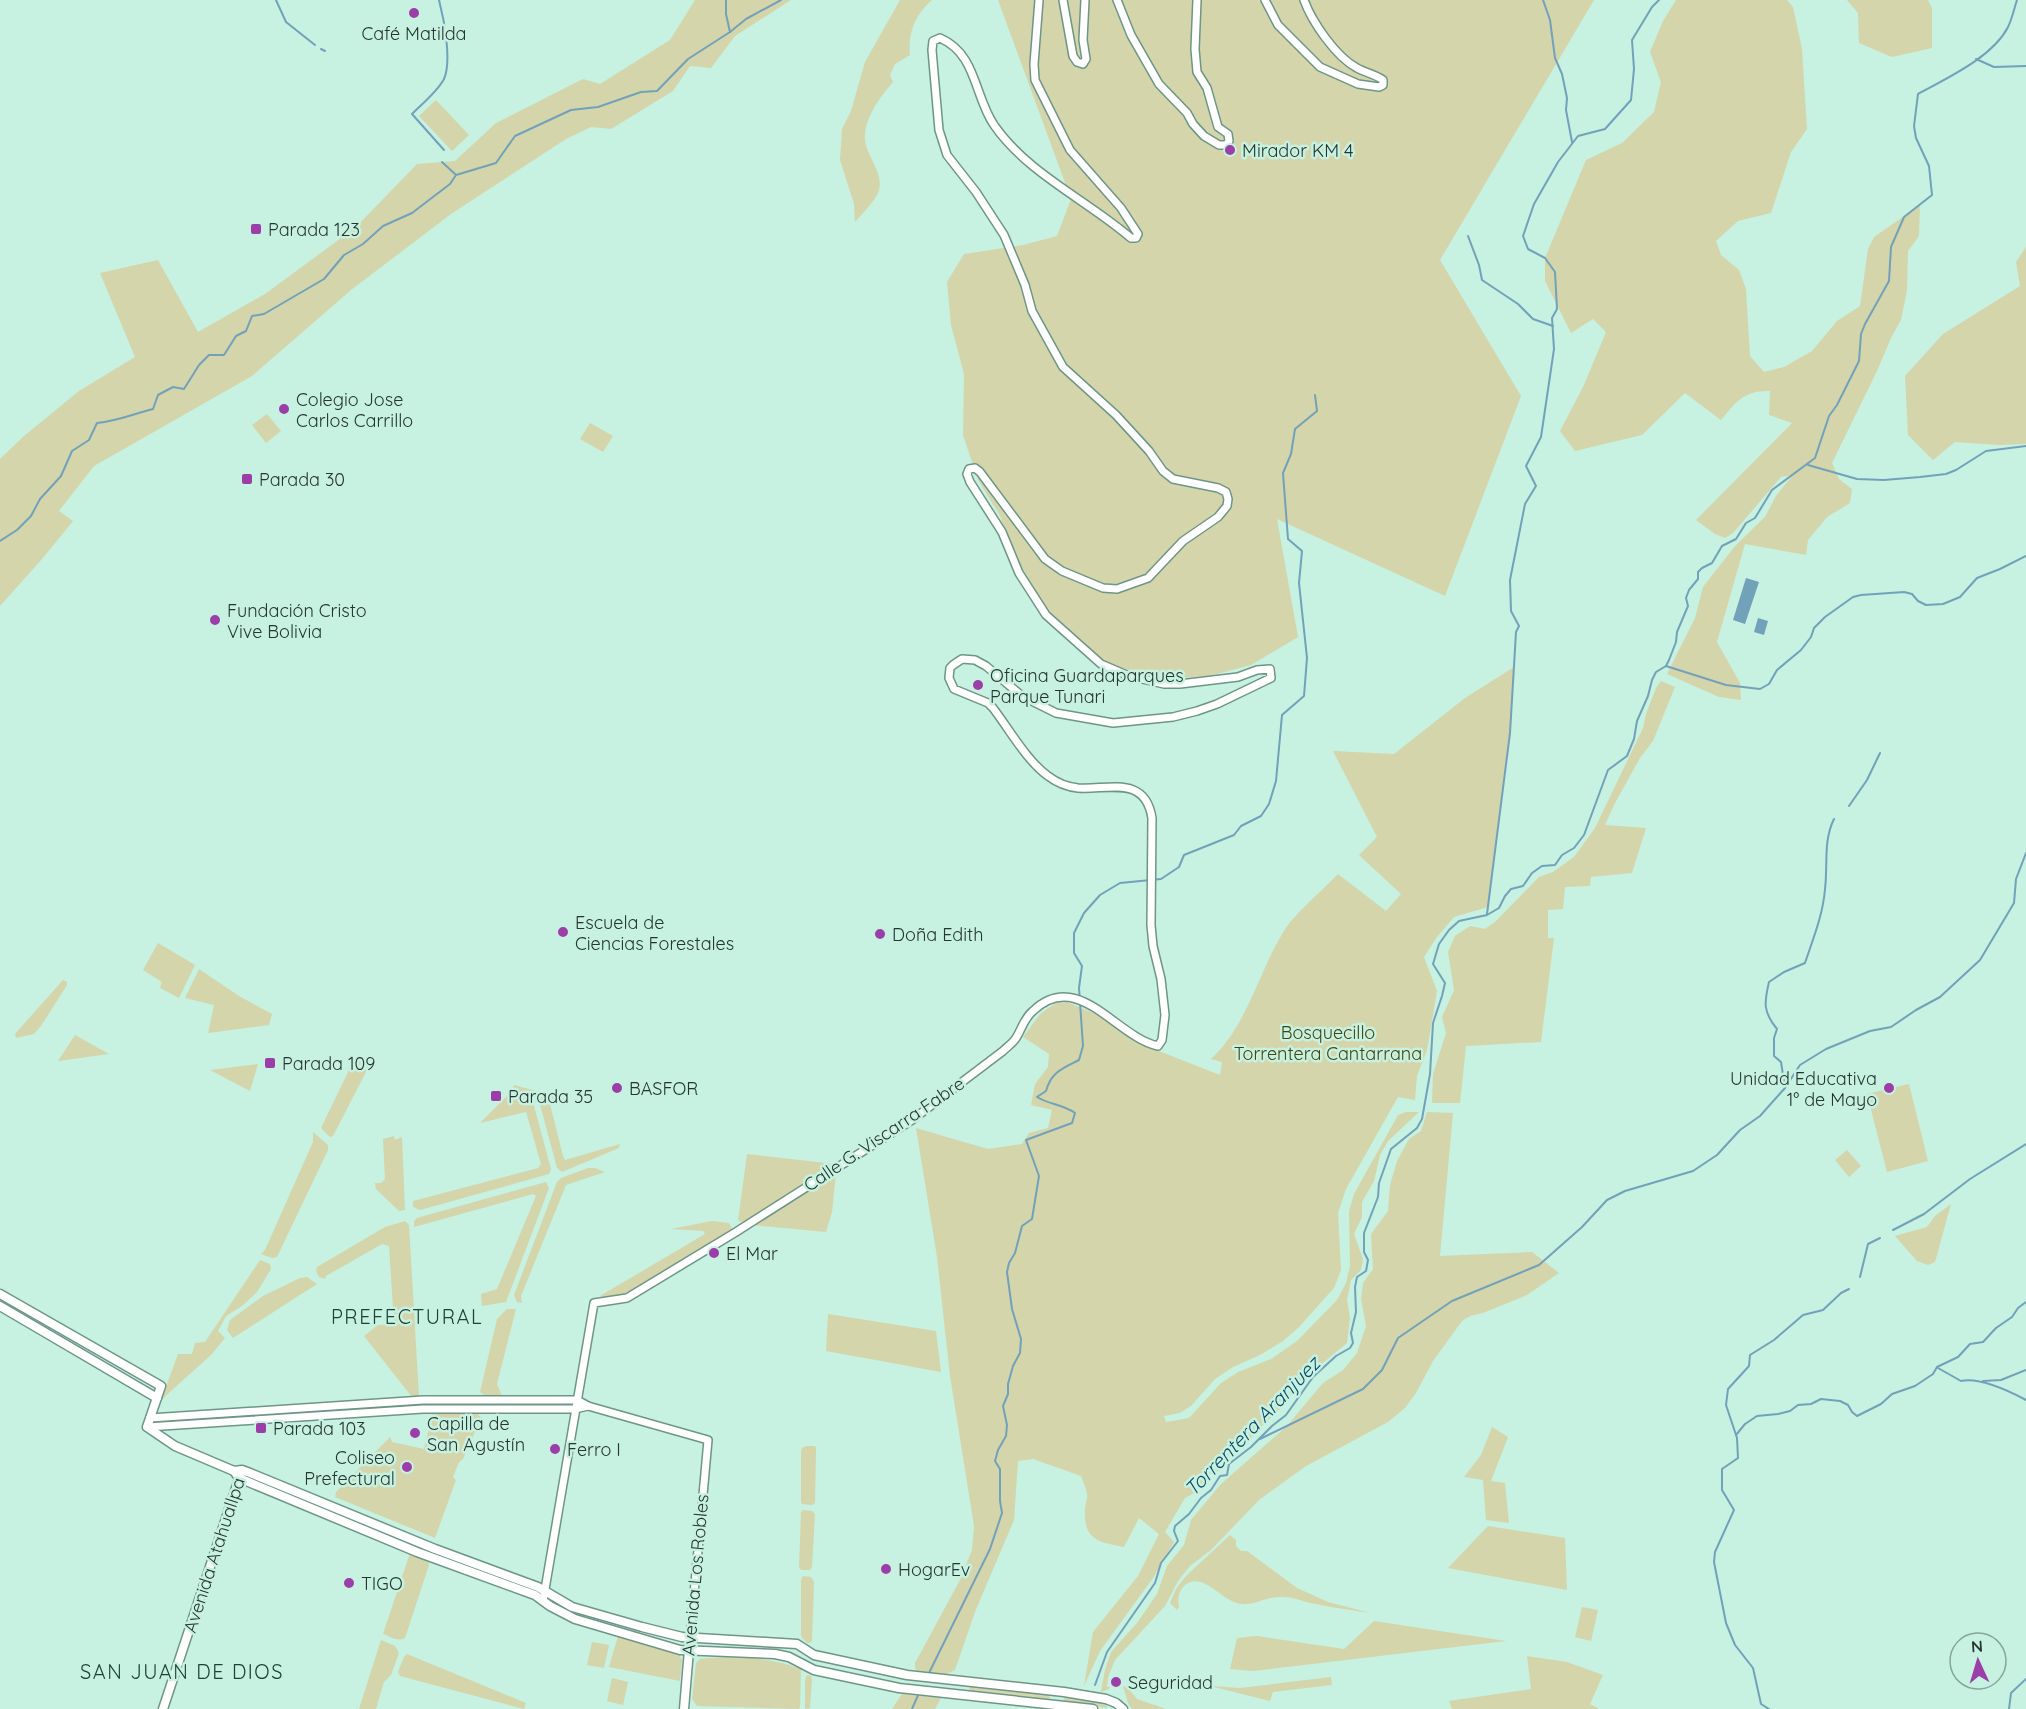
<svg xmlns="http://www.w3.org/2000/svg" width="2026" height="1709" viewBox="0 0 2026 1709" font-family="Quicksand,sans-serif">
	<rect width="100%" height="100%" fill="#c7f1e1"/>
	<g fill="#d4d5ab">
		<polygon points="695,0 791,0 735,36 711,68 690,66 673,91 611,129 591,127 566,139 451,214 351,290 252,376 94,466 59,511 73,521 42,559 0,606 0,459 24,436 79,391 135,357 100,273 158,260 198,332 265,294 356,227 417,164 455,161 496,123 583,79 600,84 670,40"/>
		<path d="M932,0c-17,15 -24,32 -22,55l-15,9 -5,11 3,7c-13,15 -33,41 -27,63 4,16 19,31 12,48 -5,10 -16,21 -23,29l-1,-18 -14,-44 2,-31 9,-18 14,-49 35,-62z"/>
		<polygon points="998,0 1594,0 1440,260 1521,396 1445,596 1277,519 1298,637 1251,665 1209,676 1161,679 1106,663 1049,612 1018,562 999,514 978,480 963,435 964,374 951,325 947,282 964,254 1023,245 1057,236 1071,199"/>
		<path d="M1676,0h111l6,7 9,42 5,80 -16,23 -20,61 -33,8 -22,20 5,14 18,15 7,19 4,67 14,16 20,-5 28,-16 25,-30 23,-15 8,-57 6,-12 46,-32 -1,31 -11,15 -1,39 -6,30 -10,18 -14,33 -45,92 7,16 13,10 -2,14 -23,14 -19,23 -2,15 -61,-11 -28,98 23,41 1,17 -22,-3 -52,-23 28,-56 8,-31 32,-41 30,-29 11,-21 17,-21 -12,2 -48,56 -8,5 -10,-4 -19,-14 96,-97 -23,-8 1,-24c-26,-1 -34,11 -49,29l-36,-27 -43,42 -67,16 -15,-20 24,-46 22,-53 -13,-13 -22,14 -26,-52v-23l41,-98 36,-17 32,-31 7,-30 -11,-30 13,-31z"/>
		<polygon points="1847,0 1928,0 1932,8 1932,48 1892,57 1859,43 1858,13"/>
		<polygon points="436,100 469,135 452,151 419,116"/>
		<polygon points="2026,247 2026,444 1999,445 1955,442 1933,460 1908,435 1905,376 1943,334 2020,286 2016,262"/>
		<polygon points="267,414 281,431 266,443 252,425"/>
		<polygon points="590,423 613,436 603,452 580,439"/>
		<path d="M1514,667l-4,66 -22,174 -34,10 -17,20 -13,20 13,34 -10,59 -10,26 -2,24 -17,-3 -52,92 -8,24 3,57 -7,18 -35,39 -16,14 -23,14 -27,12 -18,12 -24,27 -11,7 -16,3 2,6 23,-4 32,-35 17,-11 33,-13 26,-18 40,-41 9,-17 4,-17 -1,-55 5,-17 44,-79 8,-3h13l-31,29 -8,14 -6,26 -12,21v15l-8,17 9,25 -2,11 -10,10 -4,20 3,18 -3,25 -47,39 -13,20 -34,33 -6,10 -21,14 -4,11 -12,4 -10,16 -15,8 -20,34 9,10 -21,36 -53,73 -16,35 9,-54 45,-56 21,-42 -20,-16 -15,29c-26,-5 -41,-7 -39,-39 0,-4 3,-9 2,-14 -1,-6 -4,-13 -6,-18l-48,-17 -15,2 -4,59 -39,92 -20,58 -13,6 -23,-3 -4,-5v-5l45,-83 12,-30 2,-24 -24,-150 -13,-119 -21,-129 72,21 34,-5 7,-11 19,-5 4,-18 -21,-5 4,-21 13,-17 1,-13 -26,-17 18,-24 15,-10 11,-1 48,20 31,24 74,29 2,-13 -11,-3c36,-33 47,-86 73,-128 10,-17 39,-41 54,-57l48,37 15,-17 -42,-39 18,-18 -44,-86 61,3 71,-56z"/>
		<polygon points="1661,681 1675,687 1653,741 1640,758 1615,803 1605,825 1646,828 1632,873 1591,877 1590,886 1565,887 1563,909 1548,910 1548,938 1554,938 1541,1042 1466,1046 1460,1103 1432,1103 1433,1074 1446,1033 1442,1017 1454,990 1448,952 1455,936 1470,926 1485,929 1496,921 1539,877 1553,872 1574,857 1595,828 1643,728 1646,714 1656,688"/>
		<polygon points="158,943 195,965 179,998 160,988 162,982 143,970"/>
		<polygon points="199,969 239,996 272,1014 269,1025 208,1033 214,1005 185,998"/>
		<polygon points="63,980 67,982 67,985 41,1026 34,1034 16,1038 15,1034"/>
		<polygon points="75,1035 109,1054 58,1061"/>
		<polygon points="348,1055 367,1061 369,1066 333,1136 330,1137 321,1128 352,1064"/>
		<polygon points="258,1064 250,1091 210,1070"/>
		<polygon points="1909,1084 1928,1161 1887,1172 1867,1094"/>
		<polygon points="514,1085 569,1100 550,1104 563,1156 565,1160 620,1144 619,1148 562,1172 557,1168 538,1097 512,1089"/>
		<polygon points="508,1095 527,1098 534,1106 551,1169 549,1174 420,1210 413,1207 413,1201 538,1168 541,1164 526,1112 480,1123"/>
		<polygon points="1427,1112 1453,1113 1440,1256 1532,1252 1559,1273 1527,1295 1483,1313 1470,1316 1462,1321 1433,1361 1416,1393 1405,1408 1388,1422 1306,1466 1259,1500 1211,1550 1190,1566 1178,1581 1165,1606 1115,1660 1108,1677 1107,1687 1110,1687 1109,1689 1101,1692 1105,1670 1111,1652 1137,1623 1157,1594 1167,1566 1184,1545 1191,1520 1221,1484 1286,1427 1323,1383 1343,1370 1357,1353 1366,1326 1361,1299 1363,1283 1373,1269 1371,1234 1388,1211 1390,1185 1397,1161 1409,1139 1421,1131"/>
		<polygon points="313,1132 328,1145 328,1150 277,1257 272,1258 261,1254 265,1250 313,1142"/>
		<polygon points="394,1136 395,1140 402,1137 405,1210 399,1211 376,1189 375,1183 381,1183 385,1179 383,1139"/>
		<polygon points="1847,1150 1861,1166 1849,1177 1835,1160"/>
		<polygon points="747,1154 835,1164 744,1222 738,1221"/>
		<polygon points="588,1168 595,1168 605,1172 566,1185 521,1296 522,1303 517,1302 514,1295 557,1182 561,1178"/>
		<polygon points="836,1173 832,1212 826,1232 752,1225"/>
		<polygon points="546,1182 549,1188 506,1302 482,1306 481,1294 497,1289 536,1196 533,1194 414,1227 414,1221 417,1218"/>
		<polygon points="1951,1204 1935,1262 1928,1265 1917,1261 1895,1236 1927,1227 1935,1216"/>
		<polygon points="405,1221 409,1225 419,1396 412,1397 364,1336 378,1325 394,1324 389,1246 382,1244 326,1276 325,1279 319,1277 316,1271 317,1267 385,1227"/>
		<polygon points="712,1221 729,1223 732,1229 631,1291 608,1299 600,1296 705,1234 703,1231 671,1229"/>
		<polygon points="260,1260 270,1264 271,1269 257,1292 242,1306 226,1316 218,1331 225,1338 211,1355 161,1400 178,1354 192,1354 195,1343 205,1342"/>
		<polygon points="307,1277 317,1284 233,1338 227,1330 230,1320 263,1296 300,1278"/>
		<polygon points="507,1309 516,1309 497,1384 502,1396 484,1395 480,1392 497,1319"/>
		<polygon points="828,1314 936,1331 941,1372 826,1351"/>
		<polygon points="490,1402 564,1402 564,1406 490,1405"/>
		<polygon points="396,1405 396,1407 271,1416 271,1413"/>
		<polygon points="433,1412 476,1412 481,1418 463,1459 459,1462 453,1477 456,1480 435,1538 335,1497 336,1492 390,1437 392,1442 424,1449"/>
		<polygon points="246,1415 246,1417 170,1422 169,1420"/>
		<polygon points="1492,1427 1508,1437 1491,1481 1505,1483 1509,1523 1486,1520 1483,1480 1464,1477 1481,1455"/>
		<polygon points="806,1446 815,1446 816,1448 815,1503 812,1505 802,1504 801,1502 801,1452 802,1448"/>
		<polygon points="803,1510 812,1511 815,1514 812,1567 810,1570 802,1570 799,1568 801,1512"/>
		<polygon points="1488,1526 1565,1538 1567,1590 1448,1568"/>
		<path d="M1230,1535l6,5v6l5,5h6l50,37 31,14 43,11c-18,-3 -37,-5 -55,-9 -13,-2 -23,-8 -37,-7 -15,0 -30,12 -45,5 -14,-5 -30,-27 -46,-19 -9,5 -11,16 -9,24l-2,3 -7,-7 6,-14 10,-13z"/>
		<path d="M410,1553l18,7 1,5 -24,73c-8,4 -14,-1 -22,-4z"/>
		<polygon points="803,1576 811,1577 814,1582 812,1641 809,1643 807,1643 801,1636 801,1580"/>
		<polygon points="1582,1607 1598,1610 1591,1641 1575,1637"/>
		<polygon points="1374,1621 1506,1641 1253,1671 1230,1669 1237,1638 1257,1636 1344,1649"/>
		<polygon points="618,1636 679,1654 682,1660 680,1681 609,1667"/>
		<polygon points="381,1640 395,1646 399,1653 391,1675 384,1682 376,1709 359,1709"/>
		<polygon points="592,1642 609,1645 604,1668 587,1665"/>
		<polygon points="407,1654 526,1703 524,1709 400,1676 398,1672 404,1657"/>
		<polygon points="1527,1656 1567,1662 1603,1675 1590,1704 1600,1709 1452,1709 1449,1701 1531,1689"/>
		<path d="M700,1659c33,-4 70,-2 101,10l-1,38 -1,2 -102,-3 -5,-7 4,-36z"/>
		<polygon points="807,1675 811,1676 812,1680 810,1708 805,1709 805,1680"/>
		<polygon points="1331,1677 1332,1685 1273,1692 1270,1701 1210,1686 1240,1688"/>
		<polygon points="612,1678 628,1682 623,1705 607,1701"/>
		<polygon points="970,1686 1049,1695 1050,1698 1046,1700 968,1692"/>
		<polygon points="1123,1686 1128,1688 1137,1699 1166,1709 1132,1709 1128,1703"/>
		<polygon points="902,1694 941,1698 935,1709 892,1709"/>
		<polygon points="1065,1696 1107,1704 1107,1708 1063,1702"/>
	</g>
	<g fill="#72a1ba">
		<polygon points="1746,578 1759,582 1745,624 1733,620"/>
		<polygon points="1758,618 1768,621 1764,635 1754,632"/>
	</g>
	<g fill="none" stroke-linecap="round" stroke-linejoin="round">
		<g stroke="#72a1ba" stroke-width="2">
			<polyline points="276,0 286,22 315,45"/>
			<path d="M439,0c5,19 13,61 5,79 -7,13 -21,24 -32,35l32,36"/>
			<polyline points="726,0 726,14 730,32"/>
			<polyline points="1543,0 1550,20 1555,58 1562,74 1567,98 1566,110 1572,142"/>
			<polyline points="321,49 325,51"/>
			<polyline points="1976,59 1994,67 2026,66"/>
			<polyline points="442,162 455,174"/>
			<polyline points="1468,236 1479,265 1482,280 1518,304 1533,319 1553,326"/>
			<polyline points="1808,465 1857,479 1884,480 1920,477 1946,474 1956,470 1986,451 2026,446"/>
			<path d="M0,541l17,-11 14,-14 9,-17 21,-23 11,-25 17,-11 8,-17c21,-2 36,-9 56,-14l5,-14 15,-8 11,2 15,-24 10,-10h15l12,-19 10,-5 6,-15 12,-2 60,-35 20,-24 19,-11 20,-18 29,-13 38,-29 6,-9 40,-12 19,-27 56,-26 27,-3 43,-15 16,-1 31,-32 42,-27 16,-13 35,-19"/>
			<polyline points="1666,666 1726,685 1760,689 1769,684 1777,670 1801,650 1811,637 1814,628 1825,617 1853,597 1861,595 1904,592 1912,594 1918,601 1926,605 1943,604 1960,597 1977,578 2000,569 2026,556"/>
			<polyline points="1849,806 1867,780 1880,753"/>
			<polyline points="1487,914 1510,733 1516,632 1519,626 1511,611 1510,580 1525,504 1536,486 1526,466 1541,437 1554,349 1552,318 1557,309 1555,272 1545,258 1528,249 1523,236 1534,204 1558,162 1578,136 1605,129 1631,100 1634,69 1632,40 1652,7 1659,0"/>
			<path d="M1785,1088l-4,-26 -7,-6v-18l3,-9c-14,-17 -13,-26 -8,-47l15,-10 21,-9c8,-24 18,-48 20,-74 3,-24 -2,-48 9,-70"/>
			<polyline points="1893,1230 1924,1214 1970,1179 2026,1144"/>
			<polyline points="1860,1277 1868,1244 1880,1238"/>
			<path d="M1938,1368l23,13c19,-4 48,10 65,19"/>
			<polyline points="1983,1381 2001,1380 2026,1370"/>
			<polyline points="1736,1435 1745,1424 1757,1416 1778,1414 1790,1411 1798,1405 1811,1404 1821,1399 1840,1401 1848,1405 1852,1412 1857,1416 1881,1404 1892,1394 1915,1386 1933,1374 1937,1367 1958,1357 1970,1344 1983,1342 1996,1328 2012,1317 2018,1308 2026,1302"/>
			<polyline points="1260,1439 1363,1389 1382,1370 1398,1338 1452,1301 1539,1265 1582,1227 1607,1200 1625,1191 1693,1171 1717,1155 1740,1130 1760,1116 1785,1088 1800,1065 1826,1049 1870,1031 1891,1027 1916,1010 1940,997 1980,960 2014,903 2016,879 2026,853"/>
			<path d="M928,1675l62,-126 12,-36 -2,-12v-32l-5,-8 3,-11 8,-14 1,-11 -4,-19 5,-12v-10l5,-18 7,-13 1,-14 -9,-30 -5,-37 2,-9 6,-10 7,-27 10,-7 7,-43 -13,-36 46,-17 3,-10c-13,-9 -25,-8 -38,-16l9,-6c5,-19 17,-23 33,-31l4,-14 -4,-58 3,-22 -8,-13v-20l10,-20 16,-18 20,-12 41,-4 18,-12 5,-12 50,-20 7,-9 20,-10 8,-12 7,-23 6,-66 22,-19 3,-38 -8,-75 3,-32 -14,-12 -5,-66 8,-19 4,-25 22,-18 -2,-16"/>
			<path d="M1095,1685l12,-33 48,-69 6,-20 17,-22 -4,-10 1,-5 14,-12 12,-16 10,-8 9,-14 7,-1 2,-11 22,-17 21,-21 14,-11 27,-38 23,-21 14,-8 3,-5 -2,-10 5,-21 -1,-25 2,-10 9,-6 2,-11 -4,-8v-19l14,-36 1,-14 12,-34 26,-21 5,-9 8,-45 3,-51 9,-27 3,-13 -12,-19 6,-20 10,-14 10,-9 28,-6 12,-7 6,-12 6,-7 12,-3 9,-13 10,-7 13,-1 7,-10 12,-7 10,-13 24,-65 19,-14 7,-17 3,-18 11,-25 4,-16 4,-8 10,-6 3,-6 7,-18 1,-10 11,-26 -2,-8 3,-8 9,-11v-7l4,-4 10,-5 10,-17 14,-7 10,-16 9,-5 17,-28 43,-32 14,-42 8,-11 22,-44 2,-27 4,-10 24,-43 2,-34 13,-30 28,-22 -3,-29 -13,-28 -2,-12 4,-32c29,-16 75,-37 90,-67 4,-8 6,-18 9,-27"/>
			<polyline points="912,1709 919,1693"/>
			<polyline points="1769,1709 1761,1704 1753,1668 1735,1645 1726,1623 1714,1562 1715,1552 1734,1510 1722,1490 1722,1469 1738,1458 1737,1438 1726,1405 1728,1389 1749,1366 1750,1355 1774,1340 1803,1315 1823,1310 1841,1293 1849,1289"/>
			<polyline points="2009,1709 2011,1693 2026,1679"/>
		</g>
		<defs>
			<g id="minor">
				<polyline points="1063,0 1073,56 1077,62 1083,64 1086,59 1083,40 1085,0"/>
				<polyline points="1117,0 1131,35 1159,84 1187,113 1193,124 1204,136 1219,145 1226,145 1229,141 1228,134 1218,127 1207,88 1197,72 1195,49 1197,0"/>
				<path d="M1265,0l13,25 42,42 38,17 21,3 4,-2v-5c-8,-6 -17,-7 -26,-12 -21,-11 -45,-46 -53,-68"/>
				<polyline points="150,1418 423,1400 577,1400 588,1406 708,1440 690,1638"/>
				<polyline points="147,1427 423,1409 575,1409 588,1406"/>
				<path d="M543,1601l51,-298 33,-5 109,-66 176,-112 91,-69c4,-4 10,-8 13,-13 6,-9 8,-20 17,-27 45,-43 83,26 125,35l4,-6 3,-25 -4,-36 -8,-33 -2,-21 1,-107c-7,-43 -43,-28 -74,-30 -10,-1 -22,-6 -30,-12 -21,-15 -39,-47 -55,-68l-5,-5 -34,-14 -5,-11 1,-10 3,-3 9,-6 13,1 11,6 36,30 34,17 57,10 60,-6 24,-6 20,-7 54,-26 -1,-9 -13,1 -19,7 -58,7h-16l-35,-8 -28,-12 -55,-49 -27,-42 -17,-41 -32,-50 -3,-8 2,-5 6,-1 5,4 65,87 17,12 41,17 14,1 31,-11 35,-37 35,-24 9,-11 1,-7 -2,-7 -8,-4 -45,-9 -10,-8 -14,-20 -33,-36 -53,-48 -31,-56 -7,-26 -21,-50 -28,-43 -29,-37 -8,-25 -7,-80 1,-9 7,-3c37,16 34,58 54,87 33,48 93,75 137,113h5l2,-4 -17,-26 -51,-58 -35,-70 -1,-16 5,-64"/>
			</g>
			<g id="major">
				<polyline points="0,1294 161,1386 147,1427 175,1446 234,1471 242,1470 250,1473 435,1549 538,1587 572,1607 642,1627 682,1637 797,1644 814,1655 907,1675 1064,1692 1106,1699 1116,1703 1123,1709"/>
				<polyline points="0,1306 157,1398"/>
				<polyline points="234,1471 239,1478 417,1552 535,1595 550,1606 575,1619 680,1650 775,1654 789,1657 814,1670 899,1688 1093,1709"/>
				<polyline points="163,1709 241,1473"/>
				<polyline points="684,1709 690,1638"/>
			</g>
		</defs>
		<use href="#minor" stroke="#6e9687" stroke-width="10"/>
		<use href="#major" stroke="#6e9687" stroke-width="11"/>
		<use href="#minor" stroke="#fff" stroke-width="7"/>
		<use href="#major" stroke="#fff" stroke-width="8"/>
	</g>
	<g fill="#9c3ea7" stroke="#c7f1e1" stroke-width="2">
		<circle cx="414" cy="13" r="6"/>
		<circle cx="1230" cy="150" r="6"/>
		<rect x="250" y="223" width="12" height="12" rx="3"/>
		<circle cx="284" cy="409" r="6"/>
		<rect x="241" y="473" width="12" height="12" rx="3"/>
		<circle cx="215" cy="620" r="6"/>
		<circle cx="978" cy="685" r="6"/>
		<circle cx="563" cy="932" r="6"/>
		<circle cx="880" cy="934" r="6"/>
		<rect x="264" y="1057" width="12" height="12" rx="3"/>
		<circle cx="617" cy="1088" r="6"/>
		<circle cx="1889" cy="1088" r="6"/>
		<rect x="490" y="1090" width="12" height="12" rx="3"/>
		<circle cx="714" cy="1253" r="6"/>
		<rect x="255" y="1422" width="12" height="12" rx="3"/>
		<circle cx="415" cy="1433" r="6"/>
		<circle cx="555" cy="1449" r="6"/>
		<circle cx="407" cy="1467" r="6"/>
		<circle cx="886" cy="1569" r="6"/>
		<circle cx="349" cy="1583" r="6"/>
		<circle cx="1116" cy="1682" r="6"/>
	</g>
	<g text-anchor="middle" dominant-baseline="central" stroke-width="5" stroke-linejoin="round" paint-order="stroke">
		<g font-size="18" fill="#253630" stroke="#c7f1e1" text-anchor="start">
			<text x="414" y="33" text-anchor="middle">Café Matilda</text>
			<text x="1242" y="150">Mirador KM 4</text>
			<text x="268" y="229">Parada 123</text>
			<text x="296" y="399">Colegio Jose<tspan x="296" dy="21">Carlos Carrillo</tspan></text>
			<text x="259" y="479">Parada 30</text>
			<text x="227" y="610">Fundación Cristo<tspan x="227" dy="21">Vive Bolivia</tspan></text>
			<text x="990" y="675">Oficina Guardaparques<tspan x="990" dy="21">Parque Tunari</tspan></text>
			<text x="575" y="922">Escuela de<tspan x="575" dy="21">Ciencias Forestales</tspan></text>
			<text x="892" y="934">Doña Edith</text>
			<text x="282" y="1063">Parada 109</text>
			<text x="1877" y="1078" text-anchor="end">Unidad Educativa<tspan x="1877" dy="21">1° de Mayo</tspan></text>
			<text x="629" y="1088">BASFOR</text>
			<text x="508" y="1096">Parada 35</text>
			<text x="726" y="1253">El Mar</text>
			<text x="427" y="1423">Capilla de<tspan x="427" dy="21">San Agustín</tspan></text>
			<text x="273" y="1428">Parada 103</text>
			<text x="567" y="1449">Ferro I</text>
			<text x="395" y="1457" text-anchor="end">Coliseo<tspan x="395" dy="21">Prefectural</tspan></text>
			<text x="898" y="1569">HogarEv</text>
			<text x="361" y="1583">TIGO</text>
			<text x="1128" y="1682">Seguridad</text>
		</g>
		<g font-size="18" fill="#44440d" stroke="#c7f1e1">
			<text x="1328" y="1032">Bosquecillo<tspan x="1328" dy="21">Torrentera Cantarrana</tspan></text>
		</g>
		<g font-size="18" fill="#253630" stroke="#c7f1e1">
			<text transform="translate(884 1134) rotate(-34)">Calle G. Viscarra Fabre</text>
			<text transform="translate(214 1555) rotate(-72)">Avenida Atahuallpa</text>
			<text transform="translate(695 1575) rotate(-85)">Avenida Los Robles</text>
		</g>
		<g font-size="20" letter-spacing="1.5" fill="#1c4236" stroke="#c7f1e1">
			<text x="407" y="1316">PREFECTURAL</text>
			<text x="182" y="1671">SAN JUAN DE DIOS</text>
		</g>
		<g font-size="20" font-style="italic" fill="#0a4a64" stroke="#c7f1e1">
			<text transform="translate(1252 1426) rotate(-46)">Torrentera Aranjuez</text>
		</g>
	</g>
	<g transform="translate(1978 1661) rotate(356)"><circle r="28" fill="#c7f1e1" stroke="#86a69a" stroke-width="1.5"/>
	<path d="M0-4.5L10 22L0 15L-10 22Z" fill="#9c3ea7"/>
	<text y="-9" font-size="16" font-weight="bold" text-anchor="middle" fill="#253630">N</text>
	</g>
</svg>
